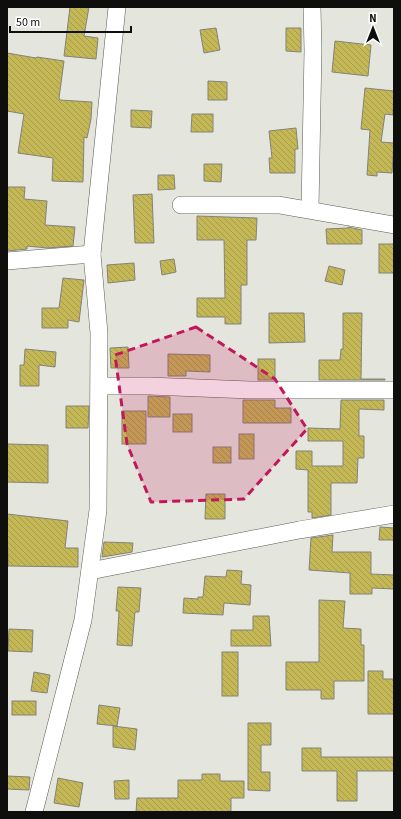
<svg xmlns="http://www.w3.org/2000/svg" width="401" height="819" viewBox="0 0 401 819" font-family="'Source Sans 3',sans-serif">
	<defs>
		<pattern id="building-back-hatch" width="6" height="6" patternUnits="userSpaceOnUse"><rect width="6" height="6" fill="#c4b755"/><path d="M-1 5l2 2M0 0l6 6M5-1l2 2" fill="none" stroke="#a79c49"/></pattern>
	</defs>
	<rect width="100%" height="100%" fill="#e4e6de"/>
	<g fill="url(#building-back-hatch)" stroke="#83827b">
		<polygon points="70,7 89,7 84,36 98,38 96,59 64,56"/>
		<polygon points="216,28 220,50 204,53 200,30"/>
		<polygon points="286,28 301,28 301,52 286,51"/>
		<polygon points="335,41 371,45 368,76 332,72"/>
		<polygon points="7,53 36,58 37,57 64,61 59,98 60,100 92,102 91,119 87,138 84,137 83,182 52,181 53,158 18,153 24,114 7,111"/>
		<polygon points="208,81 227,82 227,100 208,100"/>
		<polygon points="365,88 394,91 393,115 385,114 381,142 394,143 392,173 377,172 377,176 367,175 370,130 361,129"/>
		<polygon points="131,110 152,111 151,128 131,127"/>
		<polygon points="192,114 213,114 213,132 191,132"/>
		<polygon points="296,128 298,149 295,149 295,173 270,173 269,158 272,158 269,131"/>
		<polygon points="204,164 222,164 221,182 204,181"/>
		<polygon points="158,175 174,175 175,189 158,190"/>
		<polygon points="7,187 25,187 24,199 47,201 45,225 75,227 73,246 47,248 27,246 27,249 7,251"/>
		<polygon points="152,194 154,243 135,243 133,195"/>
		<polygon points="197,216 257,218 256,240 247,240 247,285 241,285 241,324 225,324 225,317 197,317 197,298 225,298 224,240 197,240"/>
		<polygon points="348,227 362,230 362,244 327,244 326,229 348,228"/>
		<rect x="379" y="244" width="15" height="29"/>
		<polygon points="174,259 176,272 162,275 160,261"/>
		<polygon points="134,263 135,280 108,283 107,265"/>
		<polygon points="329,266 345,270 342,285 325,281"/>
		<polygon points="63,278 84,280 79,322 68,320 68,328 42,328 42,308 59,308"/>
		<polygon points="269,313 304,313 305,342 269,343"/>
		<polygon points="343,313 362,313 361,379 385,379 385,380 319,380 319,360 340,360 341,349 343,349"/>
		<polygon points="128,347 129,368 111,368 110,348"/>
		<polygon points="25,349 56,352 55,367 39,365 39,386 20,386 20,365 24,365"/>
		<polygon points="168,354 210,355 210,372 186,371 186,376 168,376"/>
		<rect x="258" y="359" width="17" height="21"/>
		<polygon points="148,396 170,397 170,417 148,417"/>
		<polygon points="243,400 275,400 275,408 291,408 291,423 243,423"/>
		<polygon points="341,400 384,400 384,410 359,409 359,436 364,436 364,458 358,458 357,483 331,483 331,515 312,518 312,512 308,512 308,470 296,469 296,451 312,451 312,466 343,466 343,441 308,441 308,428 340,429"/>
		<polygon points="66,406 89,406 88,428 66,428"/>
		<rect x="122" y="411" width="24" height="33"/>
		<rect x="173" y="414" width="19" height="18"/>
		<rect x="239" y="434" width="15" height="25"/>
		<polygon points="7,444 48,445 48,483 7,482"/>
		<rect x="213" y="447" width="18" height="16"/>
		<polygon points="206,494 225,494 225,519 205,519"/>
		<polygon points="7,514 68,521 65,548 78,548 78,567 8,566"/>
		<polygon points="380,527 394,528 394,540 379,540"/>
		<polygon points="333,535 332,552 371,552 371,574 394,575 394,589 372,588 372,594 350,594 350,573 309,570 311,538"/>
		<polygon points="104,542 133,543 132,552 102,557"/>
		<polygon points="227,570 242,571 241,584 251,585 250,605 224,603 223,615 183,613 184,598 198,599 198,597 203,597 205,576 226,577"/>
		<polygon points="118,587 141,588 139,612 135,612 132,646 117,645 119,611 116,611"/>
		<polygon points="319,600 345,601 343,628 361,629 361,645 364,645 364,681 334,681 334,699 321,699 321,690 286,690 286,662 319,662"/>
		<polygon points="253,616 269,616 271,646 231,646 231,630 253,630"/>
		<polygon points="9,629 33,630 32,652 8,651"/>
		<rect x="222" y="652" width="16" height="44"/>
		<polygon points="368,671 383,671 383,679 394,679 394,714 368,714"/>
		<polygon points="34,672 50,675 47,693 31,691"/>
		<rect x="12" y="701" width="24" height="14"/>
		<polygon points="99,705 120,708 117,726 97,724"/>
		<polygon points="248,723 271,723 271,745 261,745 261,772 270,772 270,791 248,790"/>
		<polygon points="113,726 137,729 135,750 113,747"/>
		<polygon points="302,748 321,748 321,757 394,757 394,771 357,771 357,801 337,801 337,771 302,771"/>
		<polygon points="202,774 220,774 220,781 244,781 244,798 231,798 231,812 136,812 137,798 178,798 178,780 202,780"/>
		<polygon points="7,776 30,777 29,790 7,789"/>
		<polygon points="58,778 83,783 79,807 54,803"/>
		<polygon points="129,780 129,799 115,799 114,781"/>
	</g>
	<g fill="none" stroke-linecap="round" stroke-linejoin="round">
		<defs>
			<g id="street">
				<polyline points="181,205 279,205 394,225"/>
				<polyline points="310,209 313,50 312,7"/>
				<polyline points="7,261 92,254"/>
				<polyline points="100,386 149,386 250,390 394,390"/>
				<polyline points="90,571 299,530 394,514"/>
				<polyline points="34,812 83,620 98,510 99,333 92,254 117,7"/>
			</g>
		</defs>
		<use href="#street" stroke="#5b5d56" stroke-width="18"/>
		<use href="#street" stroke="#fff" stroke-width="17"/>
	</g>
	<path fill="#c2185b" fill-opacity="0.2" stroke="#c2185b" stroke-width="3" stroke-dasharray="8 5" stroke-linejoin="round" d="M196,327l79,52 32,50 -63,70 -93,3 -24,-58 -12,-89z"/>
	<rect width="401" height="819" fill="none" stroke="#0e0e0c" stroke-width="16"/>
	<g transform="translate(373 28)" stroke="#ffffff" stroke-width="3" paint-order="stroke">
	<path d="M0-3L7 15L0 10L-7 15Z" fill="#0e0e0c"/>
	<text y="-6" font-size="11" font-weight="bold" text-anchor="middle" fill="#0e0e0c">N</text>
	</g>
	<path d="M10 26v6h121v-6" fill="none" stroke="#0e0e0c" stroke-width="2"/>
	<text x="16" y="26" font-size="12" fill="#0e0e0c" stroke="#ffffff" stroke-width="3" paint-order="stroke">50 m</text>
</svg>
